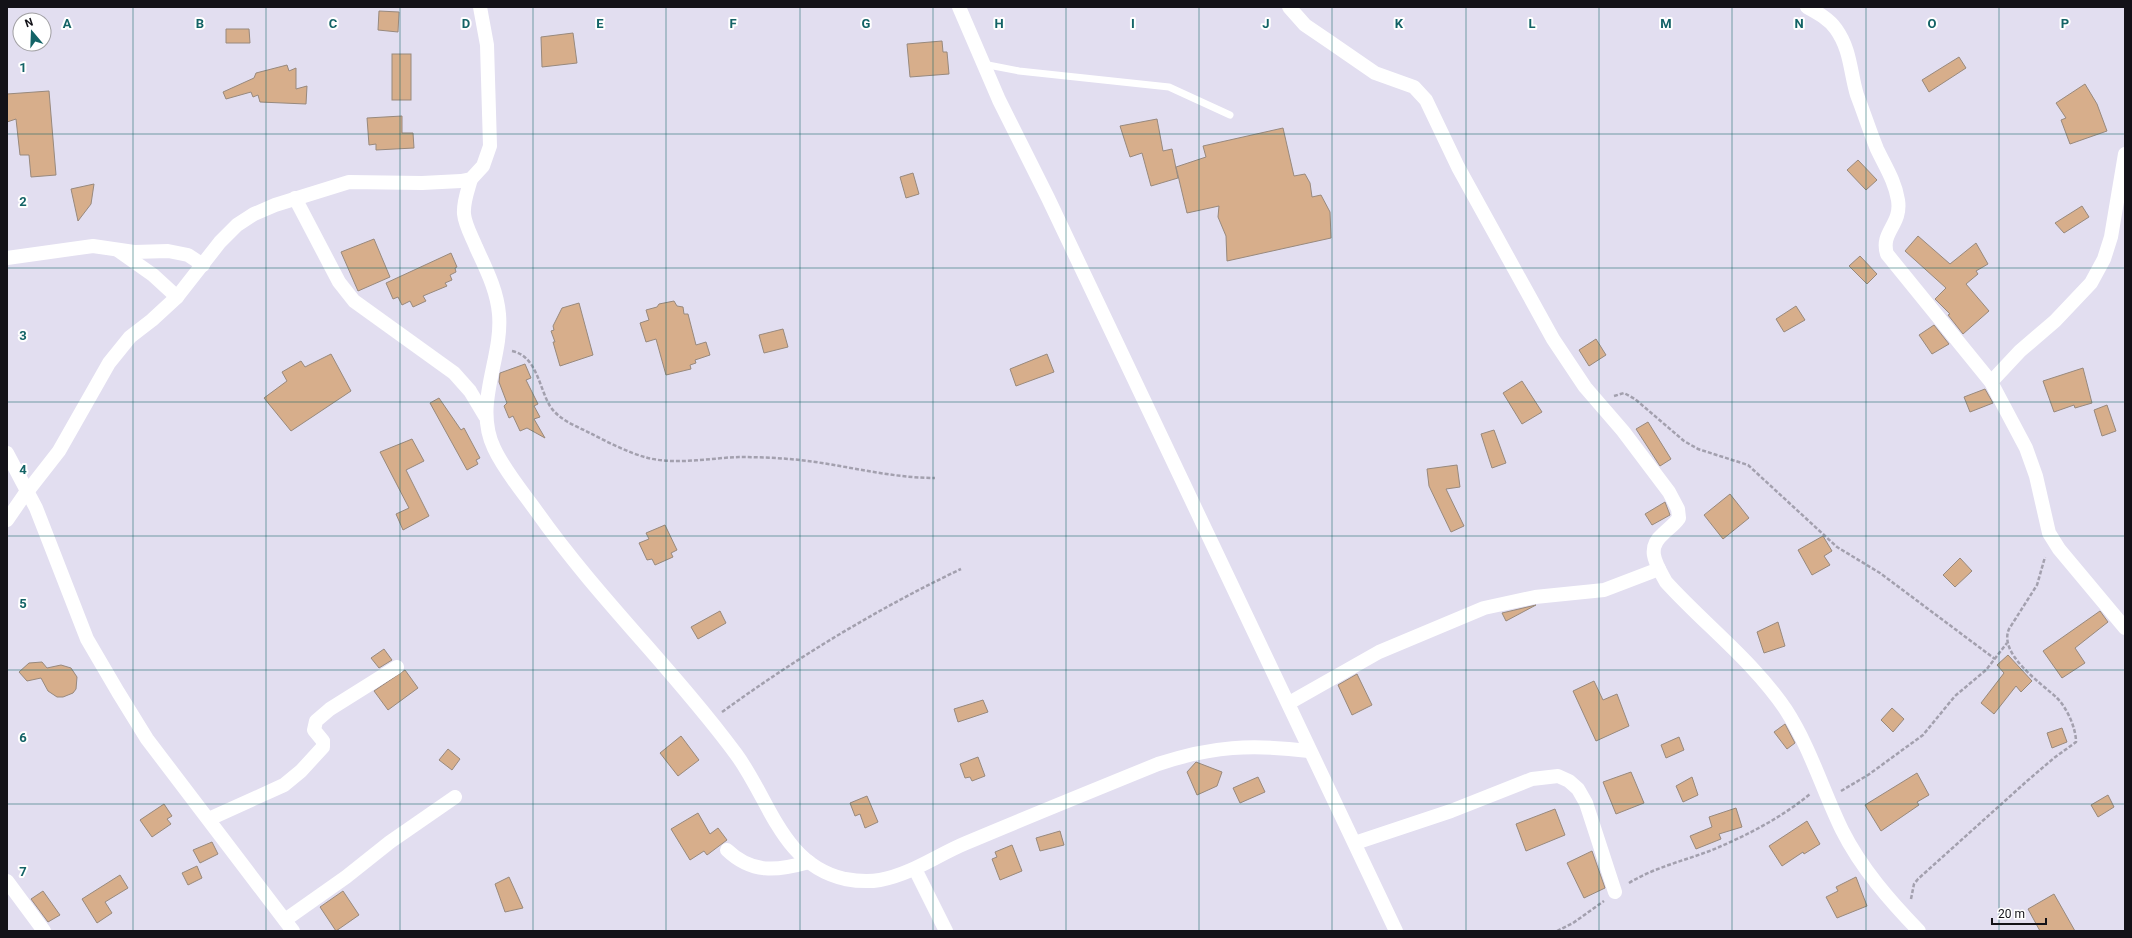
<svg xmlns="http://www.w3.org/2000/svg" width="2132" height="938" viewBox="0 0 2132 938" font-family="Roboto,sans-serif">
	<rect width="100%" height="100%" fill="#e2def0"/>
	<g fill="#d7ae8b" stroke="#98897d">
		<polygon points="379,11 399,12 398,32 378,30"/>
		<polygon points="226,29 249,29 250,43 226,43"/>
		<polygon points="573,33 577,63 542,67 541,37"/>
		<polygon points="942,41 943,52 947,52 949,74 910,77 907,44"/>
		<rect x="392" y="54" width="19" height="46"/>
		<polygon points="1959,57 1966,68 1929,92 1922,80"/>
		<polygon points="287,65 289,71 296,68 296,89 307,86 306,104 260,102 258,95 253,97 251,92 226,99 223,92 254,78 256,73"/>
		<polygon points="2085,84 2097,104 2107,131 2070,144 2061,120 2066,118 2056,103"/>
		<polygon points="49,91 56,175 31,177 29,155 20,155 16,119 7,122 7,94"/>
		<polygon points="402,116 402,133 413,133 414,148 376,150 376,144 369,145 367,118"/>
		<polygon points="1157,119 1163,151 1172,149 1178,178 1151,186 1142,153 1130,157 1120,126"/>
		<polygon points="1283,128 1294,176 1305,174 1310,183 1312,197 1321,195 1330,212 1331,238 1227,261 1226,236 1218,217 1219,206 1187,213 1176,167 1206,157 1203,146"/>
		<polygon points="1858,160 1877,180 1866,190 1847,170"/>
		<polygon points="913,173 919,194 906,198 900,177"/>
		<polygon points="94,184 91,204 78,221 71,189"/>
		<polygon points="2082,206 2089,217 2064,233 2055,223"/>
		<polygon points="1918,236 1950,264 1976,243 1988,264 1976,271 1978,274 1966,284 1989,311 1963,334 1948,315 1950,314 1935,299 1946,288 1905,251"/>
		<polygon points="374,239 390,277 358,291 341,252"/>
		<polygon points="451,253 457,267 455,268 456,272 450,275 452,280 445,283 447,286 423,296 426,301 413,307 410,301 402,305 398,297 393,299 386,283"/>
		<polygon points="1860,256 1877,274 1867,284 1849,266"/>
		<polygon points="674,301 677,306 683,307 684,314 688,314 696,345 706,342 710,355 695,360 696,363 690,365 691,369 666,375 656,339 646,342 640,323 649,320 646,310 657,307 659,304"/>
		<polygon points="579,303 593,355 560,366 553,342 555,342 551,331 554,330 553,326 562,308"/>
		<polygon points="1796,306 1805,320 1784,332 1776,319"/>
		<polygon points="1934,325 1949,344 1932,354 1919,335"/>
		<polygon points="783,329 788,347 764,353 759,335"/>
		<polygon points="1596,339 1606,355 1589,366 1579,350"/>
		<polygon points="331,354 351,391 291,431 264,398 287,381 282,372 301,361 305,367"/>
		<polygon points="1047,354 1054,372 1016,386 1010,369"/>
		<polygon points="525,364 531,378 526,380 538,404 534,406 540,417 534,419 545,438 527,428 520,431 513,416 509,418 504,406 507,403 499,382 500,373"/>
		<polygon points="2083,368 2092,403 2075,408 2074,405 2054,412 2043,381"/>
		<polygon points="1522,381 1542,412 1522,424 1503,393"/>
		<polygon points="1985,389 1993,403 1970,412 1964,397"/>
		<polygon points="439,398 461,430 464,428 480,458 476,460 478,464 467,470 430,403"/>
		<polygon points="2107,405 2116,431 2102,436 2094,410"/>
		<polygon points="1648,422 1671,459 1660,466 1636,429"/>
		<polygon points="1494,430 1506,463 1492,468 1481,434"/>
		<polygon points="412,439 424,461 406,470 429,516 403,530 396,514 409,508 380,452"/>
		<polygon points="1457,465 1460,487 1446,489 1464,526 1451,532 1429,486 1427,469"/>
		<polygon points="1730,494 1749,518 1723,539 1704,515"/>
		<polygon points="1665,502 1670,515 1652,525 1645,514"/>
		<polygon points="665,525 677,550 671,553 673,557 655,565 652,559 647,560 639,543 649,539 646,533"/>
		<polygon points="1823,536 1832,551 1824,556 1830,565 1812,575 1798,550"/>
		<polygon points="1960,558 1972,571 1955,587 1943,575"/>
		<polygon points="1536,605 1506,621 1502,613"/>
		<polygon points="720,611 726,623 698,639 691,627"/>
		<polygon points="2100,611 2108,622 2075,648 2085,663 2062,678 2043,651"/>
		<polygon points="1778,622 1785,646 1764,653 1757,632"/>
		<polygon points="384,649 392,660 379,668 371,658"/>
		<polygon points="2008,655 2032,681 2021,692 2016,686 1994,714 1981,703 2004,673 1997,665"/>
		<polygon points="42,662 47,668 61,665 71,668 77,677 76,689 73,693 63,697 57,697 48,691 41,678 27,681 19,672 29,663"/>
		<polygon points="405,670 418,688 388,710 374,691"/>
		<polygon points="1357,674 1372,705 1352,715 1338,685"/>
		<polygon points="1594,681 1603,700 1617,694 1629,726 1596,741 1573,691"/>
		<polygon points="983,700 988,712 958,722 954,709"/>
		<polygon points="1892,708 1904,719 1893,732 1881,720"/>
		<polygon points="1785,724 1795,743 1787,749 1774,732"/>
		<polygon points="2062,728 2067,742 2052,748 2047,733"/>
		<polygon points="681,736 699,760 678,776 660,753"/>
		<polygon points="1679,737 1684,750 1666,758 1661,745"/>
		<polygon points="448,749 460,759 452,770 439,760"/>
		<polygon points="978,757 985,776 972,781 970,777 965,778 960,764"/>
		<polygon points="1196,762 1222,772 1217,786 1197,795 1187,772"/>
		<polygon points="1631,772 1644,803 1616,814 1603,782"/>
		<polygon points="1917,773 1929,795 1917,802 1919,805 1881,831 1865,805"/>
		<polygon points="1258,777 1265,792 1240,803 1233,788"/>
		<polygon points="1692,777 1698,795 1683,802 1676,786"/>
		<polygon points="2108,795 2114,807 2098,817 2091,805"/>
		<polygon points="867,796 878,822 865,828 860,814 855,816 850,803"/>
		<polygon points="164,804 172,816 167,819 171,824 152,837 140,820"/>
		<polygon points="1736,808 1742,827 1719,834 1721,839 1696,849 1690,836 1712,827 1709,817"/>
		<polygon points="1555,809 1565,835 1526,851 1516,824"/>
		<polygon points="698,813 710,834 718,828 727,840 707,855 704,851 690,860 671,829"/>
		<polygon points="1807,821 1820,844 1804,854 1803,852 1782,866 1769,846"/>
		<polygon points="1060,831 1064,845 1040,851 1036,838"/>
		<polygon points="212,842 218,854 200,863 193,850"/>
		<polygon points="1012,845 1022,871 1000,880 992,859 997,857 995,852"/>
		<polygon points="1592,851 1605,888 1584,898 1567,863"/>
		<polygon points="197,866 202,878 188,885 182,873"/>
		<polygon points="120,875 128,888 105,902 112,913 97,923 82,899"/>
		<polygon points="509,877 523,908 505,912 495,884"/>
		<polygon points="1856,877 1867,906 1837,918 1826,897 1838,891 1836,887"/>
		<polygon points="43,891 60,915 48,922 31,899"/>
		<polygon points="343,891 359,915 336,931 320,907"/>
		<polygon points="2054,894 2075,931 2040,931 2028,909"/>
	</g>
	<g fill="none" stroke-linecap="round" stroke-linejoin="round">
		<g stroke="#a3a0ae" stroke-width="2.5" stroke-dasharray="4 2" stroke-linecap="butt">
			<path d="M512,351c25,5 27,37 38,55 9,14 26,20 40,27 17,9 39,20 58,25 29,7 62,0 91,-1 20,0 41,1 61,3 45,5 89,18 135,18"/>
			<polyline points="1614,396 1624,393 1635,399 1684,441 1698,449 1748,465 1837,547 1880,573 1995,659"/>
			<path d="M722,712c76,-55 155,-103 239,-143"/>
			<polyline points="1841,791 1868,775 1923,735 1955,696 1986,670 2007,643"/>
			<path d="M1629,883c26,-16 55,-22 83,-33 34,-14 69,-32 98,-56"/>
			<path d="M1911,899l3,-15 4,-5 109,-98 27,-23 22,-16c0,-14 -9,-34 -19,-44 -16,-15 -59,-44 -48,-69l28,-44 8,-28"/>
			<polyline points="1557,931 1573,923 1604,901"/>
		</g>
		<polyline stroke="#fff" stroke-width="7" points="983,64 1019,71 1169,87 1230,115"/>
		<g stroke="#fff" stroke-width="14">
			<polyline points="959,7 999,100 1048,198 1396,931"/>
			<path d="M1289,7l16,18 25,17 45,31 39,14 12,13 32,67 95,172 32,48 38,44 46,61 9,17 1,9c-4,6 -11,11 -16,16 -18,15 -6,31 3,48 39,43 87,79 120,128 24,37 37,81 56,120 19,38 48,71 77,101"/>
			<path d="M1807,7c11,6 22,12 29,22 15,21 14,43 21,66 7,18 13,37 20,54 8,17 18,32 21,51 4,25 -18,32 -11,54l104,128 35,66 10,28 13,57 10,16 66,79"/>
			<path d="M471,179c-3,11 -8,23 -7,35 1,11 8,23 12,33 10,22 21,43 23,67 4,45 -26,90 -5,134 10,22 28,43 43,64 60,85 137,158 199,242 34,46 46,111 109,125 11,2 23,3 35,1 32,-6 57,-25 86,-37 64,-27 128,-53 192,-79 54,-18 94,-20 151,-13"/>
			<polyline points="295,198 339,282 354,301 454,373 470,391 485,416"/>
			<polyline points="119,251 153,275 177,297"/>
			<polyline points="7,258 93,246 134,252 168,251 188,255 203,265"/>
			<polyline points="1991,382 2020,351 2055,321 2091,283 2104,259 2111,237 2125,154"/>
			<polyline points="7,453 36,508 87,639 118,692 147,739 293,931"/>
			<polyline points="27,492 59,451 109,363 130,337 152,320 177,297 220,242 237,225 254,214 275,205 349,182 422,183 461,181 471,179 483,166 490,146 487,45 480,7"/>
			<polyline points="7,520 27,491"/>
			<polyline points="1289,703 1379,652 1484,608 1535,597 1604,590 1659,569"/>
			<polyline points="209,819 284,785 301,771 323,747 323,741 314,730 316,721 330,709 397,667"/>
			<polyline points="1355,843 1451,811 1532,779 1558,776 1569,781 1578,789 1586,803 1615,892"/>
			<path d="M727,850c25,24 50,21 82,12"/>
			<polyline points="915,869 946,931"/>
			<polyline points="7,881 44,931"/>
			<polyline points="285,920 346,877 390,842 455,797"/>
		</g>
	</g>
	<path fill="none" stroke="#136366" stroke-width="1" stroke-opacity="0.55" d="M133,7v924M266,7v924M400,7v924M533,7v924M666,7v924M800,7v924M933,7v924M1066,7v924M1199,7v924M1332,7v924M1466,7v924M1599,7v924M1732,7v924M1866,7v924M1999,7v924M7,134h2118M7,268h2118M7,402h2118M7,536h2118M7,670h2118M7,804h2118"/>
	<g font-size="13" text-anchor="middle" font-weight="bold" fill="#136366" stroke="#fff" stroke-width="4" stroke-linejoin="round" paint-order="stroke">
		<text x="67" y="28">A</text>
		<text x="200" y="28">B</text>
		<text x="333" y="28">C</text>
		<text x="466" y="28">D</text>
		<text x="600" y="28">E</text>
		<text x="733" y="28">F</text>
		<text x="866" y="28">G</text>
		<text x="999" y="28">H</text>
		<text x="1133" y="28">I</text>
		<text x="1266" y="28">J</text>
		<text x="1399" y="28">K</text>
		<text x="1532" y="28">L</text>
		<text x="1666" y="28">M</text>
		<text x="1799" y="28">N</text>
		<text x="1932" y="28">O</text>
		<text x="2065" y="28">P</text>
		<text x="23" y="72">1</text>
		<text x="23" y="206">2</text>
		<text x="23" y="340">3</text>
		<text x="23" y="474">4</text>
		<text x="23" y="608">5</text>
		<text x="23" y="742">6</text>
		<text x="23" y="876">7</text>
	</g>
	<rect width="2132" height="938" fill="none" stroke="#131218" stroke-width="16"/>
	<g transform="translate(32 32) rotate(341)"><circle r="19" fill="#ffffff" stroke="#a1a0a3"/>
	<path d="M0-3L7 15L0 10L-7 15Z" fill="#136366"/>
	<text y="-6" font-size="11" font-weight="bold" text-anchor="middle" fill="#131218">N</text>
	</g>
	<path d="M1992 918v6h54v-6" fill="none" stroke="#131218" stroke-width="2"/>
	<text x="1998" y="918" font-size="12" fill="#131218" stroke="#ffffff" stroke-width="3" paint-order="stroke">20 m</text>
</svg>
